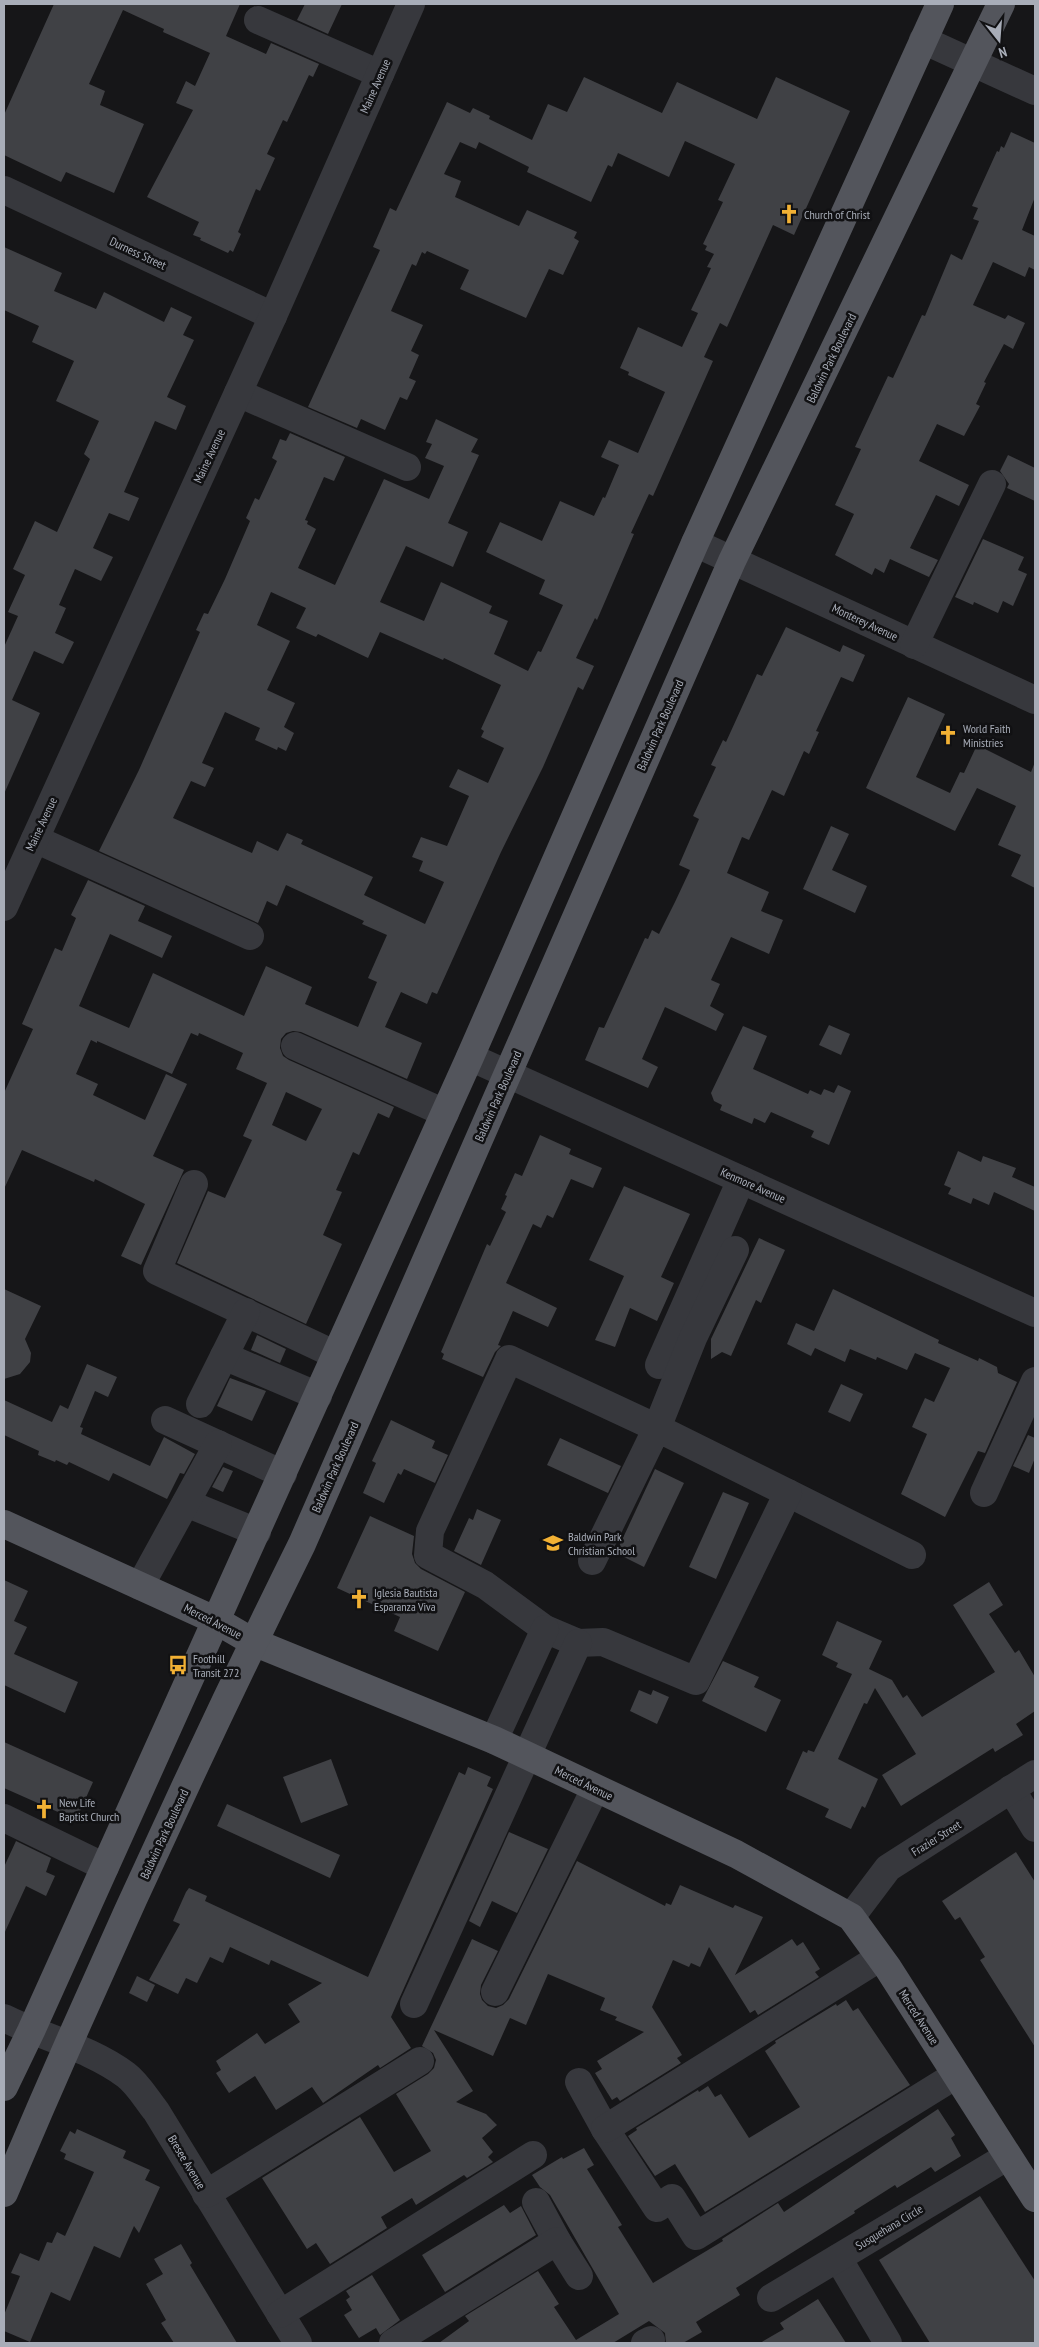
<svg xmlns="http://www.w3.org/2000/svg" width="1039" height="2347" viewBox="0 0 1039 2347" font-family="'PT Sans Narrow',sans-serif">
	<rect width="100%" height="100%" fill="#161618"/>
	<g fill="#404145" fill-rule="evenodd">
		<polygon points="54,4 240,4 226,36 266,54 271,43 319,64 313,77 309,75 287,122 283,120 267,154 275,158 260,191 256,189 238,232 241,234 233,252 230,250 228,253 200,240 201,238 193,235 199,222 147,197 193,110 176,103 186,81 195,86 210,53 163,32 164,29 123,10 89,84 105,91 100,105 144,124 114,193 66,172 61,182 4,155 4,115"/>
		<polygon points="305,4 342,4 328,34 297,20"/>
		<path d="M584,77l78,36 15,-31 80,37 19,-42 74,34 -56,124 -21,-10 -46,102 -7,-4 -16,34 9,4 -60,135 -4,-2 -18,39 3,1 -37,86 -2,-2 -19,40 18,8 -11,24 -5,-3 -35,80 -42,85 -64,142 -5,-2 -5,12 -26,-12 -16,35 37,16 -15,36 -106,-47 -8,-1 -7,2 -5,6 -1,9 3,8 6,4 105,47 -5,11 -11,-5 -19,42 -6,-3 -17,38 6,2 -19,43 19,9 -36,80 -129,-61 31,-72 17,7 27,-58 -9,-4 24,-53 -31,-14 7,-16 -44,-20 -1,3 -7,-3 -19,41 -75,-33v2l-6,-3 -15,34 22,10 -5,11 52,25 21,-46 21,10 -34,72 31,14 -43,95 -20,-9 24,-52 -50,-25 -1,3 -72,-32 -18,39v-96l29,-64 -11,-5 33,-76 7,3 14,-33 -5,-3 17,-35 57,26 -7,15 34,15 -10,22 -52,-24 -31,72 50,22 24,-55 91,43 22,-50 46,21 -7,17 53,23 19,-45 -9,-4 19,-43 -25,-11 2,-3 -78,-36 -9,21 -10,-5 -9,22 -159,-72 40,-81 61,-138 -4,-2 8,-17 4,1 17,-35 25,-58 -4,-3 9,-20 4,2 18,-39 -5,-3 8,-19 6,2 4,-8 55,24 -11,24 -10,-4 -19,43 3,1 -1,3 9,5 -18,39 37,17 49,-106 45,20 15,-33 -19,-8 7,-14 -6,-2 10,-23 42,20 -7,13 8,3 -31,68 20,9 -15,35 -47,-21 -26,56 44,19 17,-39 51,24 -3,7 19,8 -14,33 34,17 10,-20 3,1 22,-47 -24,-11 6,-14 -59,-28 14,-30 42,19 18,-40 34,15 9,-19 2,1 14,-33 -18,-8 8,-17 29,13 27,-61 -37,-17 1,-3 -9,-4 18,-41 44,20 16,-34 -7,-3 20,-42 -4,-1 7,-13 -9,-4 2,-4 -4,-2 20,-42 -5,-2 17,-36 -50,-23 -16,36 -51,-24 -6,14 -4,-2 -17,37 -64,-30 2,-5 -50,-25 -3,7 -16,-7 -16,32 17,7 -6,16 64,29 8,-16 50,22 -3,6 5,3 -16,34 -14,-6 -23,49 -66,-29 9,-19 -42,-19 -2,3 -3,-2 -6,14 -4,-2 -21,47 32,14 -12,26 8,4 -10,23 7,3 -9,19 -7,-3 -15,33 -24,-11 -4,9 -49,-21 72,-157 -7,-3 17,-39 6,3 51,-109 23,11 3,-5 17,8 -1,3 43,21 16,-36 19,8zM271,592l35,16 -10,20 20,9 2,-3 50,24 12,-26 63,28 1,-2 57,27 -20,44 3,2 -3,6 23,11 -16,35 -30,-14 -9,18 20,9 -22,50 -26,-9 -9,20 11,4 -4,10 25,11 -19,42 -61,-29 9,-18 -72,-33 2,-4 -16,-7 -9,18 -21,-10 -5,12 -79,-35 18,-37 14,6 9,-19 -12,-5 23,-51 35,16 -5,12 22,10 1,-3 8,4 8,-18 -10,-6 11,-24 -28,-13 23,-49 -33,-16zM286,1092l36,17 -16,32 -34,-16z"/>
		<polygon points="1011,132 1035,143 1035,197 1022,230 1035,236 1035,270 1029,267 1025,277 993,262 973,305 1005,319 1008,315 1025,323 1013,349 1004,344 984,382 986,383 976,404 980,406 964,436 937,424 919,461 969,485 959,506 936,495 910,548 938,560 929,577 890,559 884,573 875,568 872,575 835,555 854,514 835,505 861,449 855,447 888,376 893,378 922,315 925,316 951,254 962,260 979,221 973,219 978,208 972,206 997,151 999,152 1001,146 1004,148"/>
		<polygon points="4,247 62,273 54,291 96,309 104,292 164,322 171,307 192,317 183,335 194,340 167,397 186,406 176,430 155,421 124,492 139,498 129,521 109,513 93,548 113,557 101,581 75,569 59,605 66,608 55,633 74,642 63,664 34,651 12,700 40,713 4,794 4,647 18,616 8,612 25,575 13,569 35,521 57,532 90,459 84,454 99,421 56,401 74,361 32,342 39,326 4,310"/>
		<polygon points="1008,455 1035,468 1035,501 1007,488 1009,484 1000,471"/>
		<polygon points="983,539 1024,557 1018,570 1027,574 1013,606 1003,601 998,613 974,602 973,605 955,597"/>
		<polygon points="786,627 840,652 843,645 865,655 853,682 841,677 816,731 819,732 809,754 804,751 784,796 772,790 749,840 742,837 727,873 769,892 761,911 783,920 769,954 731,937 711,980 720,984 710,1006 724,1014 716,1031 665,1007 642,1059 658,1067 648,1088 585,1060 599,1027 604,1028 645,938 648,939 652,930 659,934 675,902 690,870 679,865 699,819 693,816 716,767 711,765 723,740 726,742 757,674 762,676"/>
		<polygon points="908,697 945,714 916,777 950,793 960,772 964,773 977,745 1031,772 1035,762 1035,888 1011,876 1021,855 998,845 1016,806 977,788 955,831 866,788"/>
		<polygon points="831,826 849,834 832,870 867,886 855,913 803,889"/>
		<polygon points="829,1025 850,1034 841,1055 819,1045"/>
		<polygon points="743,1026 767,1036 753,1069 808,1094 810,1090 821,1095 824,1089 834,1093 838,1085 851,1091 829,1145 811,1137 814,1131 771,1112 765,1123 754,1118 752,1124 720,1110 722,1105 714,1101 711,1093"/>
		<polygon points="540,1135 571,1149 569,1154 602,1168 593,1188 571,1179 553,1218 547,1215 541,1228 533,1224 506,1283 557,1308 548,1327 513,1311 498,1345 501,1346 495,1352 483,1377 442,1359 444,1354 441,1352 487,1244 490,1246 506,1212 501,1209 507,1196 505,1195 515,1173 522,1176"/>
		<polygon points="958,1151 981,1162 983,1156 1016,1168 1012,1177 1035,1187 1035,1211 994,1192 989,1205 973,1198 971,1204 948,1194 951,1188 944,1185"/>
		<polygon points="624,1186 690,1214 661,1277 674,1283 657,1321 630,1308 615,1347 595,1340 624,1276 589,1260"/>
		<polygon points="759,1238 785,1250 761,1303 756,1300 731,1356 722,1352 711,1359 711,1339"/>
		<polygon points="4,1289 41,1306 25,1339 31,1353 30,1362 20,1374 4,1379"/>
		<polygon points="833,1289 939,1340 938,1343 978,1361 979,1358 997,1367 998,1373 1017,1382 985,1453 978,1451 945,1517 901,1494 927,1434 912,1427 925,1398 934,1402 950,1368 915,1353 907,1370 877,1357 876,1360 850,1349 845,1362 815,1348 811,1356 787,1344 796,1323 814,1331"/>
		<polygon points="257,1335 286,1349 280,1363 251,1350"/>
		<polygon points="87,1364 117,1377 108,1397 95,1391 80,1427 83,1428 81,1434 150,1466 164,1437 195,1454 184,1474 180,1473 167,1499 113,1473 109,1481 69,1462 67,1465 56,1460 55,1462 38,1455 39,1451 4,1435 4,1400 52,1422 60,1405 68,1409"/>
		<polygon points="230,1378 266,1391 252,1421 217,1406"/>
		<polygon points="841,1384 863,1394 850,1422 828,1412"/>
		<polygon points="391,1420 435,1441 432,1448 448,1455 435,1483 404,1469 401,1475 398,1473 384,1503 363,1493 376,1463 372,1461"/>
		<polygon points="1028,1435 1035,1438 1035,1458 1029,1473 1013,1466"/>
		<polygon points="560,1438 621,1466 608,1493 547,1465"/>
		<polygon points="223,1467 233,1471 223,1492 212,1487"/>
		<polygon points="655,1469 684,1483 644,1567 616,1553"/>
		<polygon points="723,1492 749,1503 716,1579 689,1567"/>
		<polygon points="477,1509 501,1520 481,1565 454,1551 469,1518 473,1520"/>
		<polygon points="370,1516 414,1536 412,1554 415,1563 421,1569 465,1592 438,1651 394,1631 400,1617 337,1588"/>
		<polygon points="4,1580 28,1591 14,1621 27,1627 14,1654 78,1682 65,1713 4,1685"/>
		<polygon points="989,1582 1003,1605 989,1614 1015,1653 1019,1650 1035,1677 1035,1711 1016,1724 1023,1735 995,1752 993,1748 901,1806 882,1775 916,1754 875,1688 867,1704 864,1703 838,1759 878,1779 865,1808 862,1806 851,1829 825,1817 829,1809 786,1789 803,1751 807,1753 808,1750 814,1752 852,1674 836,1667 838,1663 822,1655 837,1621 882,1641 869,1669 892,1680 903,1698 907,1695 922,1717 995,1672 953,1605"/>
		<polygon points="723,1661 759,1677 754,1687 781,1700 766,1732 702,1701"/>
		<polygon points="639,1690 651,1695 653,1690 669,1697 657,1724 630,1711"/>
		<polygon points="4,1742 93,1782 76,1820 4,1788"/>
		<polygon points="331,1759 348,1805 301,1823 283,1777"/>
		<polygon points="468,1767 491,1777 487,1786 493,1789 391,2017 411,2048 380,2068 378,2065 323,2103 312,2087 276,2110 255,2076 229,2093 216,2073 221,2070 216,2061 257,2033 265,2044 300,2022 288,2004 322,1983 271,1960 269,1965 230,1947 223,1963 210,1957 197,1983 186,1978 178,1994 149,1980 180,1924 173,1921 186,1892 189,1888 207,1896 205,1901 368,1977 459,1772 465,1775"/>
		<polygon points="227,1804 340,1855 330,1878 217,1826"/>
		<polygon points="509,1832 548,1849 517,1913 492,1901 480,1927 469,1921"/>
		<polygon points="16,1841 51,1858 46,1872 55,1876 46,1896 26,1886 4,1934 4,1867"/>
		<polygon points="1016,1852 1035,1882 1035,2047 980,1960 985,1957 960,1917 955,1920 942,1901"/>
		<polygon points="577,1861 665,1906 666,1903 671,1905 680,1885 733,1908 735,1905 763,1917 735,1975 792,1939 797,1946 803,1942 820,1969 815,1972 819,1977 758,2015 755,2010 750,2013 709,1947 700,1967 691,1963 689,1967 673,1960 652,2007 682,2055 677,2058 681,2063 620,2101 617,2097 612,2100 595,2073 602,2069 597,2061 644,2032 615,2020 617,2017 600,2010 605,1998 548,1974 526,2025 510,2018 493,2056 434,2030 473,2091 456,2102 486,2114 497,2125 482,2138 493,2152 488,2157 493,2162 467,2178 464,2175 416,2205 412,2198 381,2217 387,2228 330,2264 316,2243 307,2249 262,2178 360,2117 394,2172 431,2151 396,2094 428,2074 434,2068 436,2060 433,2053 422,2046 472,1939 498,1951 481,1985 480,1994 482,2000 488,2006 496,2008 503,2005 509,1999"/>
		<polygon points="137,1976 155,1985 147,2002 129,1993"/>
		<polygon points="846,2000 853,2011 858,2008 910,2085 705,2212 675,2164 655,2176 628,2136 637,2130 636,2128 698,2090 699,2092 708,2086 715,2097 721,2094 749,2138 800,2107 765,2051 776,2043 775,2041 836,2004 837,2006"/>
		<polygon points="938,2109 955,2135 951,2138 961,2156 935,2172 931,2167 897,2188 895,2185 854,2211 855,2213 736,2288 740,2295 696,2322 702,2332 683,2343 666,2343 665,2333 649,2321 613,2343 439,2343 469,2321 465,2316 538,2271 559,2304 554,2307 576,2340 619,2314 550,2195 540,2187 532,2175 562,2157 563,2159 584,2148 594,2165 587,2169 622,2225 618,2227 653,2283 723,2241 722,2239 778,2203 784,2212"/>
		<polygon points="77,2129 126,2151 123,2158 150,2170 145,2180 160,2187 139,2233 134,2226 120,2258 94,2246 70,2301 51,2292 30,2342 4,2331 4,2315 20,2276 11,2273 20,2253 39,2261 47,2242 52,2243 57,2232 65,2236 94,2172 64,2159 66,2154 60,2151 70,2131 75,2134"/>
		<polygon points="980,2196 1035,2281 1035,2343 930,2343 879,2260"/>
		<polygon points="504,2205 510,2213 521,2206 536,2235 445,2292 422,2255"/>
		<polygon points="181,2244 192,2263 190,2265 237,2343 174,2343 161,2323 166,2320 146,2284 163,2274 154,2259"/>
		<polygon points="372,2275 400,2320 380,2335 376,2328 359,2338 344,2315 352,2310 346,2300 350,2297 346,2291"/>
		<polygon points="818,2299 846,2343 760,2343 784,2329 780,2323"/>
	</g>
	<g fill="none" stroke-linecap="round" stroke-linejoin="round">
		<g stroke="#37383d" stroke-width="28">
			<polyline points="258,20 380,74"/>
			<polyline points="923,40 1035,91"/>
			<polyline points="4,190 273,316"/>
			<polyline points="238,393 407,467"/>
			<polyline points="695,543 1035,700"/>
			<polyline points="914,645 992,484"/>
			<polyline points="35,839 250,936"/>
			<polyline points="4,907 273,316 411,4"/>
			<polyline points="295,1046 445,1113"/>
			<polyline points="470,1057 1035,1313"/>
			<polyline points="194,1184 157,1271 336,1355"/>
			<polyline points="224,1356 318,1396"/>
			<polyline points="659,1365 741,1180"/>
			<polyline points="200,1404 246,1312"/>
			<polyline points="165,1420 283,1474"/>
			<polyline points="788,1493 912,1555"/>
			<polyline points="984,1493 1035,1381"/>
			<polyline points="186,1503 257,1532"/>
			<polyline points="592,1561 657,1428 509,1359 430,1531 428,1555 485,1585 545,1629 578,1643 603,1642 696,1681 788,1493 657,1428 693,1338 735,1250"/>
			<polyline points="140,1586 218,1444"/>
			<polyline points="494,1740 545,1629"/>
			<polyline points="1011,1789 1035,1828"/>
			<polyline points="4,1818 105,1867"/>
			<polyline points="851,1917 888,1868 1035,1774"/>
			<polyline points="495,1992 595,1789"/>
			<polyline points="414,2004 578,1643"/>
			<path d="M4,2018c40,20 86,30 122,57 12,9 21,25 30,36l142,232"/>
			<polyline points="579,2082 605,2129 657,2208 672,2198 696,2236 956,2075"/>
			<polyline points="605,2129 879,1958"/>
			<polyline points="206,2194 420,2061"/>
			<polyline points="536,2202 557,2241"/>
			<polyline points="838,2258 888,2343"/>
			<polyline points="771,2298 1008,2156"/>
			<polyline points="280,2314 533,2155"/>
			<polyline points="393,2343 557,2241 579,2276"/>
			<polyline points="645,2343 651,2340"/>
		</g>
		<g stroke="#53555c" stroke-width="28">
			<polyline points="4,1524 217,1621 253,1642 494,1740 736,1854 851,1917 888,1968 1035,2198"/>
			<polyline points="4,2087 31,2031 470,1057 695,543 940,4"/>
			<path d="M4,2193c93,-219 192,-435 298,-649l430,-983 269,-557"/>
		</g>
	</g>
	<defs>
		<symbol id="church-bare" viewBox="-9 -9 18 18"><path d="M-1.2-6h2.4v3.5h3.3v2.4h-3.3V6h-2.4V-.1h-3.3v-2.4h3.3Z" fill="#f2b134" stroke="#111113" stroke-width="2.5" paint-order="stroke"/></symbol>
		<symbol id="school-bare" viewBox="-9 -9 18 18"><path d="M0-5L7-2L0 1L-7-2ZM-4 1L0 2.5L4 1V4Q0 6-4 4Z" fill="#f2b134" stroke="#111113" stroke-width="2.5" paint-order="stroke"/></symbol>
		<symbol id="bus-bare" viewBox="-9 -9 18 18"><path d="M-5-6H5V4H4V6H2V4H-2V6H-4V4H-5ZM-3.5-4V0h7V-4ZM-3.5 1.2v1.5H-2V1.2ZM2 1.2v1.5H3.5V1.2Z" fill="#f2b134" stroke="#111113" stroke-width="2.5" paint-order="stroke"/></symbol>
	</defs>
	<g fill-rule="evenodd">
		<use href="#church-bare" x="775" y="200" width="28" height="28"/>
		<use href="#church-bare" x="934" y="721" width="28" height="28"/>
		<use href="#school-bare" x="539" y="1529" width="28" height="28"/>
		<use href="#church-bare" x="345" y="1585" width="28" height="28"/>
		<use href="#bus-bare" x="164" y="1651" width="28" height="28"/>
		<use href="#church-bare" x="30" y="1795" width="28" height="28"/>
	</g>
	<g text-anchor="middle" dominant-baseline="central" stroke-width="5" stroke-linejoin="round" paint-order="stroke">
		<g font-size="12" fill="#a8adb8" stroke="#111113">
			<text transform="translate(375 86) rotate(-66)">Maine Avenue</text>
			<text transform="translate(138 253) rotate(25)">Durness Street</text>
			<text transform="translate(831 358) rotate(-64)">Baldwin Park Boulevard</text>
			<text transform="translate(209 456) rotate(-65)">Maine Avenue</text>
			<text transform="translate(865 622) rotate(25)">Monterey Avenue</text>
			<text transform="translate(660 725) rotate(-66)">Baldwin Park Boulevard</text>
			<text transform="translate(41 824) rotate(-65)">Maine Avenue</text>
			<text transform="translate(498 1096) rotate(-66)">Baldwin Park Boulevard</text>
			<text transform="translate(753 1185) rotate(24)">Kenmore Avenue</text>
			<text transform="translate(335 1467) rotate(-66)">Baldwin Park Boulevard</text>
			<text transform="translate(213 1621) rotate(27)">Merced Avenue</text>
			<text transform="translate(584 1783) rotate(26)">Merced Avenue</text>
			<text transform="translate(164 1834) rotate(-65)">Baldwin Park Boulevard</text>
			<text transform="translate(936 1838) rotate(-32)">Frazier Street</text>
			<text transform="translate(919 2017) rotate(57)">Merced Avenue</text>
			<text transform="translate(187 2162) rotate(59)">Bresee Avenue</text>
			<text transform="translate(889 2227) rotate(-31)">Susquehana Circle</text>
		</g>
		<g font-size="12" fill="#a8adb8" stroke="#111113" text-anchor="start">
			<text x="804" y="214">Church of Christ</text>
			<text x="963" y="728">World Faith<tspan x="963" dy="14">Ministries</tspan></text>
			<text x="568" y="1536">Baldwin Park<tspan x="568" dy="14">Christian School</tspan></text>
			<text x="374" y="1592">Iglesia Bautista<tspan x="374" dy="14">Esparanza Viva</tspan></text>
			<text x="193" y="1658">Foothill<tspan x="193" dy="14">Transit 272</tspan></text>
			<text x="59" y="1802">New Life<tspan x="59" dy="14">Baptist Church</tspan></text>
		</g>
	</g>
	<rect width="1039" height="2347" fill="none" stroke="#a8adb8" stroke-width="10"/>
	<g transform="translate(999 40) rotate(163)" stroke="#111113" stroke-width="4" paint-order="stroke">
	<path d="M0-4L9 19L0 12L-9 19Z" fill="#a8adb8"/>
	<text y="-8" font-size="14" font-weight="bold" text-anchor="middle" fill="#a8adb8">N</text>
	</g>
</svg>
